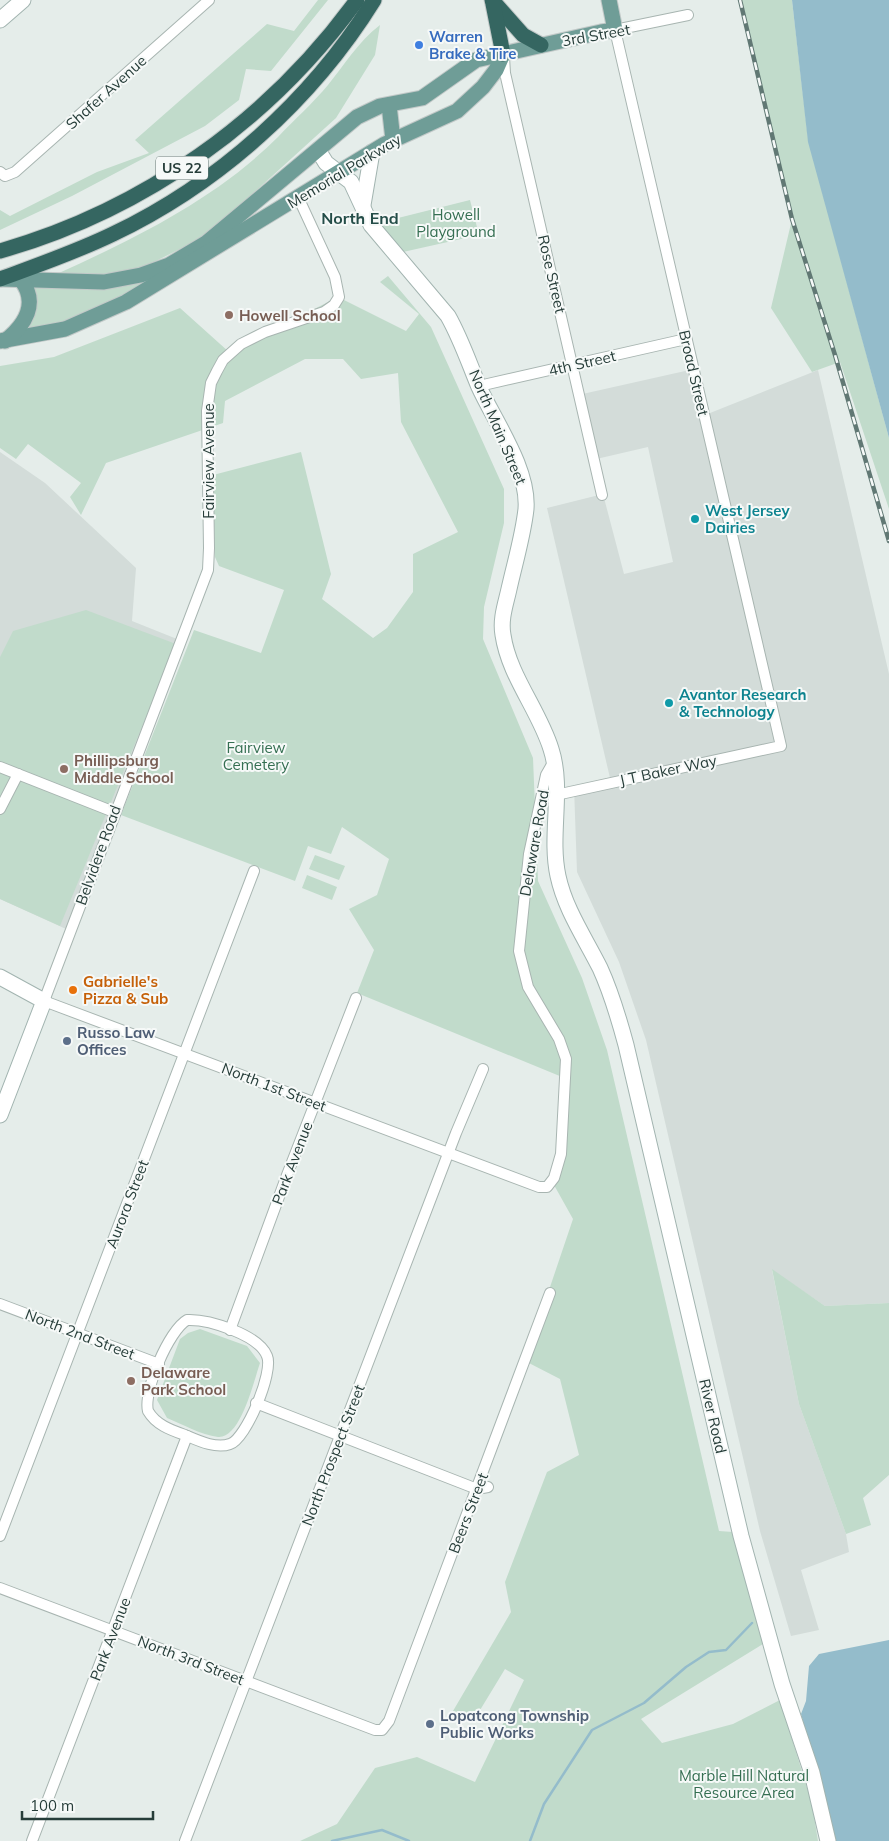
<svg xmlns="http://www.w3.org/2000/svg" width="889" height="1841" viewBox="0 0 889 1841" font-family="Mulish,sans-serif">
	<rect width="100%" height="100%" fill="#e5edea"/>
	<g fill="#d3dcd9">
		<polygon points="694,369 705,415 818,370 889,674 889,1303 825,1306 772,1270 799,1404 846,1534 849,1552 801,1570 819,1630 791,1636 760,1531 646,1040 619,962 577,872 574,787 610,778 547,508 603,494 624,574 673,562 648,447 592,460 578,395"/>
		<polygon points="0,452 45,483 136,568 132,621 177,639 66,929 0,899"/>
	</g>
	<g fill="#c1dbcb">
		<polygon points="318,0 328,0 271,71 246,69 239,100 205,126 72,196 0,230 0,210 10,216 97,172 149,153 135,140 267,24 294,31"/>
		<polygon points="742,0 792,0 808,138 889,438 889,509 840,362 812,372 771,308 793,215 785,190"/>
		<path d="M380,25l-5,30 -39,63 -130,118 -72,36 -38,5 -37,-4c77,-35 158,-75 219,-136 16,-17 35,-34 50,-52 17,-21 30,-43 52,-60z"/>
		<polygon points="470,200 479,235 403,252 378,223"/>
		<path d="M155,275c-38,29 -83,46 -129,57l6,-46z"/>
		<polygon points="388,276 431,327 504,489 504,523 484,607 483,639 533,758 538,881 582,978 607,1050 719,1531 733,1532 763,1644 641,1719 662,1743 733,1724 780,1700 812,1804 818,1841 300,1841 337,1824 375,1768 417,1757 475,1782 524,1680 505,1669 474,1720 453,1711 511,1612 505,1582 547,1472 579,1455 560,1379 525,1361 573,1219 554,1185 567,1079 357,993 374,950 349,909 377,895 389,859 342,827 331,854 308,846 295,881 121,815 194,630 261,653 284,590 219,566 215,557 213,475 301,452 331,574 322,599 373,638 387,628 413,592 413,554 458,532 401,422 398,373 361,379 343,359 305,359 225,401 223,423 106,463 81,515 70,497 81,483 28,444 16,459 0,448 0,366 54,357 180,308 229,352 338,297 406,331 419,314 380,282"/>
		<polygon points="86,610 176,644 60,926 0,899 0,657 13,631"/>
		<polygon points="315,855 345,866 339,880 309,869"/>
		<polygon points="307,875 337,887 332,900 302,888"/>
		<polygon points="772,1269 825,1306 889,1303 889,1475 863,1498 871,1525 846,1534 799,1404"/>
		<path d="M200,1329l47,17 13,17c-6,17 -19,76 -42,74 -17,-2 -36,-13 -51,-19l-10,-18 23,-61 8,-6z"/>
	</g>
	<g fill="#94bccb">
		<polygon points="792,0 889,0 889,438 808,142"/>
		<polygon points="889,1640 889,1841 836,1841 801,1714 806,1701 809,1666 819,1654"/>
	</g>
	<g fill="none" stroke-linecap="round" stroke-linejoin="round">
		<g stroke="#94bccb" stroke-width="2.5">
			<polyline points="332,1841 382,1830 409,1841"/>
			<polyline points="530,1841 544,1804 592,1730 644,1703 686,1667 709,1652 726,1650 752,1623"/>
		</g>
		<defs>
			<g id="street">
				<polyline points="504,57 505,73 602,495"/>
				<polyline points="0,172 5,176 15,172 209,0"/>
				<polyline points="298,197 335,277 339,297 334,305 324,312 265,332 241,344 223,360 217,371 211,383 207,411 209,548 208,570 44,1001 539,1187 547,1187 554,1178 561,1154 566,1059 559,1039 528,987 519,951 529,854 546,775 554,761"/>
				<polyline points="479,386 686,339"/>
				<polyline points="0,767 114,812"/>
				<polyline points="556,795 781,746 615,30 688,15"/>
				<polyline points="0,809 18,774"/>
				<polyline points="0,1304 159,1364"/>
				<path d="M187,1320c22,-1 72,15 80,36 7,16 -21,83 -37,88 -14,5 -31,-3 -45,-9 -14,-5 -29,-10 -37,-24 -5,-20 21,-81 39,-91z"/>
				<polyline points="230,1330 287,1175 356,998"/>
				<polyline points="256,1403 477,1489 488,1487"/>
				<polyline points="0,1536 254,871"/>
				<polyline points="0,1588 375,1730 382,1730 389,1721 550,1293"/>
				<polyline points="32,1841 187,1436"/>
				<polyline points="185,1841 456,1133 483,1069"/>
			</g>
			<g id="secondary">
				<polyline points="0,20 23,0"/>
				<path d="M318,150l8,13 25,19 20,43 77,91c13,23 21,47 31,71 16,35 50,82 47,122 -3,27 -11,53 -17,80 -3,14 -9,30 -6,46 6,41 36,75 48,114 13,40 -2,86 7,127 7,33 27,62 42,92 11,24 19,51 26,77l115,491 41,148 30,89 16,68"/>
				<polyline points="363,205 372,152"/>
				<polyline points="0,977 44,1001 0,1115"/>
			</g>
			<g id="primary">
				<polyline points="389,105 393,140"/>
				<polyline points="1,279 104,282 141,275 169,265 206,243 357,117 380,106 422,98 476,60 601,32 615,30 609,0"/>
				<polyline points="0,341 65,329 126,302 385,144 457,111 483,87 496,70 503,54"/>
				<path d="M5,341c20,-16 34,-38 16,-61"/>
			</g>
			<g id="highway">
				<polyline points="492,0 523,35 541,45"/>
				<polyline points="493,4 503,54"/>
				<path d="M0,251c144,-41 269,-130 357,-251"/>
				<path d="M0,279c38,-14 76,-27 113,-45 105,-50 199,-134 261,-234"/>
			</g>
		</defs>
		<use href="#street" stroke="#a8b5b1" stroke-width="12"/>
		<use href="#secondary" stroke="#a2b4b0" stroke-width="17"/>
		<use href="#primary" stroke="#c2c9c8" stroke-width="17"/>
		<use href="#highway" stroke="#c2c9c8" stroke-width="17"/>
		<use href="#street" stroke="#fff" stroke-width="10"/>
		<use href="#secondary" stroke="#fff" stroke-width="15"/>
		<use href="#primary" stroke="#6f9d97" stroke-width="15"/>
		<use href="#highway" stroke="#356661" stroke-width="15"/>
		<defs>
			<polyline id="rail" points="740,0 792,219 835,355 889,541"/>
		</defs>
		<use href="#rail" stroke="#617874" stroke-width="4.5"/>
		<use href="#rail" stroke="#f6f9f8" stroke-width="2.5" stroke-dasharray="8" stroke-linecap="butt"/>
	</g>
	<circle fill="#3f7fe0" stroke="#f6f9f8" stroke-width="2" cx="419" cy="45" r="5"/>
	<g fill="#8d6e63" stroke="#f6f9f8" stroke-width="2">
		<circle cx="229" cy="315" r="5"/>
		<circle cx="64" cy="769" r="5"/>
		<circle cx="131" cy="1381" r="5"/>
	</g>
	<g fill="#0f9aa8" stroke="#f6f9f8" stroke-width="2">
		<circle cx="695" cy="519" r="5"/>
		<circle cx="669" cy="703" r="5"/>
	</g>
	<circle fill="#e8710a" stroke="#f6f9f8" stroke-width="2" cx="73" cy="990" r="5"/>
	<g fill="#5c6f8a" stroke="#f6f9f8" stroke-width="2">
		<circle cx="67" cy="1041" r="5"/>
		<circle cx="430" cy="1724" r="5"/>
	</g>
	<g text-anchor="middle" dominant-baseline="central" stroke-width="4" stroke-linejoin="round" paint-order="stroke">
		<rect fill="#f6f9f8" stroke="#647572" stroke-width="1" x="156" y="156.5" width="52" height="23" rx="4"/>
		<g font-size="14" font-weight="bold" fill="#263d39">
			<text x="182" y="168">US 22</text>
		</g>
		<g font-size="15" fill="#263d39" stroke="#f6f9f8">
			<text transform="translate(596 35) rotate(-10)">3rd Street</text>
			<text transform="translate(106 92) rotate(-42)">Shafer Avenue</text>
			<text transform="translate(344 171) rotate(-31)">Memorial Parkway</text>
			<text transform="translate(552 274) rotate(77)">Rose Street</text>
			<text transform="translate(582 363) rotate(-13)">4th Street</text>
			<text transform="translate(694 373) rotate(77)">Broad Street</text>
			<text transform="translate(498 427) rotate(67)">North Main Street</text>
			<text transform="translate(208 461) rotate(-90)">Fairview Avenue</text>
			<text transform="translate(668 770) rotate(-12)">J T Baker Way</text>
			<text transform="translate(534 843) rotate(-80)">Delaware Road</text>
			<text transform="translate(98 855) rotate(-70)">Belvidere Road</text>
			<text transform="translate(274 1087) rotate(21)">North 1st Street</text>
			<text transform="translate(292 1163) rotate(-69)">Park Avenue</text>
			<text transform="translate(127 1204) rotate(-69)">Aurora Street</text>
			<text transform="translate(80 1334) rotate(21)">North 2nd Street</text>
			<text transform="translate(713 1416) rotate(77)">River Road</text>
			<text transform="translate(333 1455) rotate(-69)">North Prospect Street</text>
			<text transform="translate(468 1513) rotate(-69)">Beers Street</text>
			<text transform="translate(110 1639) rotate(-69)">Park Avenue</text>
			<text transform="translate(191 1660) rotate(21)">North 3rd Street</text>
		</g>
		<g font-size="15" font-weight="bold" fill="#366cbe" stroke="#f6f9f8" text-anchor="start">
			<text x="429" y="36">Warren<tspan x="429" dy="17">Brake &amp; Tire</tspan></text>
		</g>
		<g font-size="15" fill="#356f52" stroke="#f6f9f8">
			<text x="456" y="214">Howell<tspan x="456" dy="17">Playground</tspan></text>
			<text x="256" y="747">Fairview<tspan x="256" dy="17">Cemetery</tspan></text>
			<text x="744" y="1775">Marble Hill Natural<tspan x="744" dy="17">Resource Area</tspan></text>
		</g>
		<g font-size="15" font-weight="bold" fill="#785e54" stroke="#f6f9f8" text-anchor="start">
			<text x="239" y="315">Howell School</text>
			<text x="74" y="760">Phillipsburg<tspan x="74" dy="17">Middle School</tspan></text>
			<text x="141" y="1372">Delaware<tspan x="141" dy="17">Park School</tspan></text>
		</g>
		<g font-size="15" font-weight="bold" fill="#0d838f" stroke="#f6f9f8" text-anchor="start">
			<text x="705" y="510">West Jersey<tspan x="705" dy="17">Dairies</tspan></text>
			<text x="679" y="694">Avantor Research<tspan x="679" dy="17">&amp; Technology</tspan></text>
		</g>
		<g font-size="15" font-weight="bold" fill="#c56008" stroke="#f6f9f8" text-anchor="start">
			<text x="83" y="981">Gabrielle's<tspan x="83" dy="17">Pizza &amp; Sub</tspan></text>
		</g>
		<g font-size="15" font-weight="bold" fill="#4e5e75" stroke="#f6f9f8" text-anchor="start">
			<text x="77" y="1032">Russo Law<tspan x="77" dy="17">Offices</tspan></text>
			<text x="440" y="1715">Lopatcong Township<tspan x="440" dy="17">Public Works</tspan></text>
		</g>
		<g font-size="16" font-weight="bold" fill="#244d48" stroke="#f6f9f8">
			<text x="360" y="218">North End</text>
		</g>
	</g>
	<path d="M22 1811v8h131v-8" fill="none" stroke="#263d39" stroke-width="2.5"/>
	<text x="30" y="1811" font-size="15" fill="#263d39" stroke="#f6f9f8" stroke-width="4" paint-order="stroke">100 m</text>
</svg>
